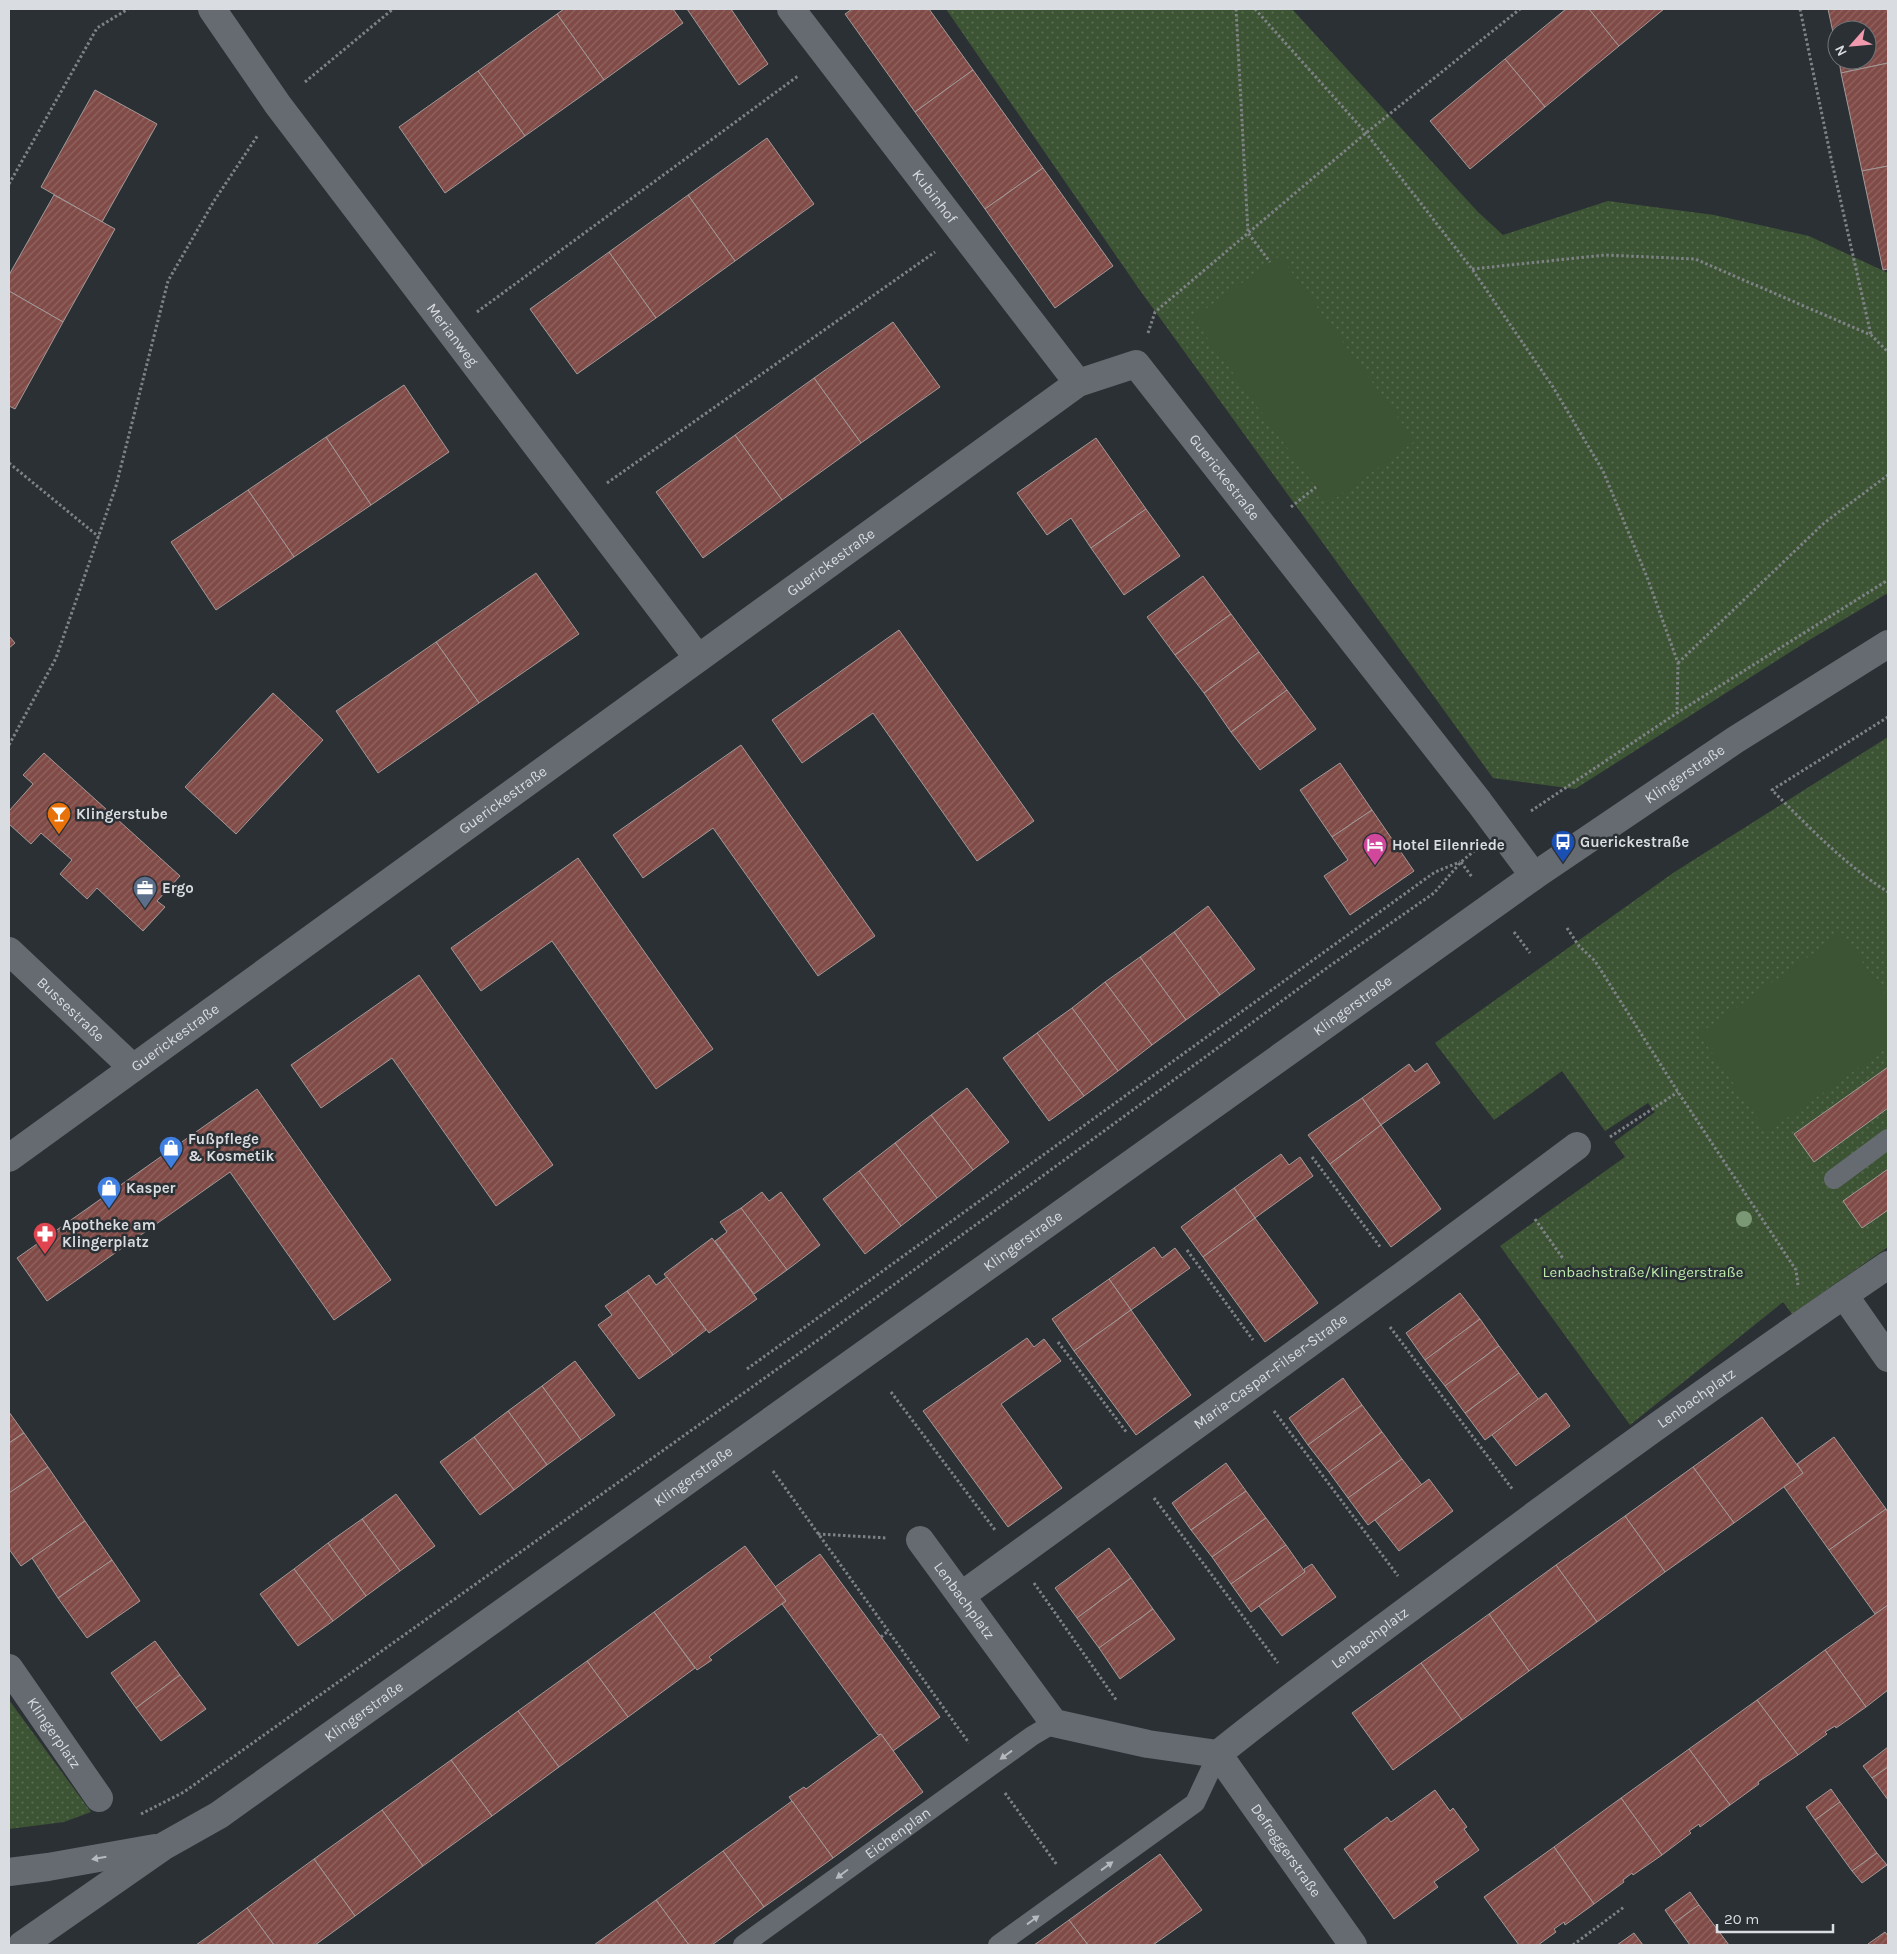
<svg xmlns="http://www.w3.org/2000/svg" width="1897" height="1954" viewBox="0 0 1897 1954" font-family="Karla,sans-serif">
	<defs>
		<pattern id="park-dots" width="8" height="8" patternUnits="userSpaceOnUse" patternTransform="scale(1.25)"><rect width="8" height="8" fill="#3c5433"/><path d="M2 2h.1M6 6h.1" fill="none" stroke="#586c50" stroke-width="1.8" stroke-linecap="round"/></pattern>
		<pattern id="building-hatch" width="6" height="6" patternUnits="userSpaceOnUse" patternTransform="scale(1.25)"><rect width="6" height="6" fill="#804b47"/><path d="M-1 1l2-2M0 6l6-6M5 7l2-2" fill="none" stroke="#916461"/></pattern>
	</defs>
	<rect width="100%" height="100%" fill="#2b3035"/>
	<g fill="url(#park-dots)">
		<polygon points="946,9 1292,9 1478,212 1503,235 1608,201 1714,215 1809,236 1888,273 1888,593 1806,642 1575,789 1493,778 1139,289"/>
		<polygon points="1888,737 1888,1247 1792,1314 1783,1302 1630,1425 1500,1246 1625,1157 1614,1142 1655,1112 1648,1103 1605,1131 1562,1071 1494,1120 1435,1043 1673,873"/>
		<polygon points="9,1700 91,1812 64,1822 9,1829"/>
	</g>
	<g fill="#3c5433">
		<polygon points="1280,256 1415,441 1328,504 1193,318"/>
		<polygon points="1842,933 1888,999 1888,1047 1767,1132 1699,1034"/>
	</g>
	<g fill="url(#building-hatch)" stroke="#a39998">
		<polygon points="564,9 673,9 683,23 604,80 557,14"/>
		<polygon points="687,9 731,9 768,64 739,85"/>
		<polygon points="852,9 929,9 973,70 915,112 845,14"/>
		<polygon points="1566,9 1589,9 1619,46 1545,107 1505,59"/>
		<polygon points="1589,9 1664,9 1619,46"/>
		<polygon points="1828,9 1888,9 1888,63 1841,73 1839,60 1867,60 1867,30 1837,30 1837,51"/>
		<polygon points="557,14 604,80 525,136 478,71"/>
		<polygon points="1505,59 1545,107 1470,169 1430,121"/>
		<polygon points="1888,63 1888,166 1862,171 1841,73"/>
		<polygon points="973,70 1043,168 985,209 915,112"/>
		<polygon points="478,71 525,136 445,193 399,127"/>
		<polygon points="95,90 157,124 102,222 41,187"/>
		<polygon points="767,138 814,204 735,261 688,195"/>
		<polygon points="1888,166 1888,269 1883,270 1862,171"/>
		<polygon points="1043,168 1113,266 1055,308 985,209"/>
		<polygon points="54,195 115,229 63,322 9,291 9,275"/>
		<polygon points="688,195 735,261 656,318 609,252"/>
		<polygon points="609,252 656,318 577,374 530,309"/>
		<polygon points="9,291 63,322 15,409 9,406"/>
		<polygon points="893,322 940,387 861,443 814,378"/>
		<polygon points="814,378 861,443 782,500 735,435"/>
		<polygon points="404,385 449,452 371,505 326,437"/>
		<polygon points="735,435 782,500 703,558 656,492"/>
		<polygon points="326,437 371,505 294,557 248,490"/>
		<polygon points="1096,438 1146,509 1091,548 1071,518 1047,535 1017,493"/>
		<polygon points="248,490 294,557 216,610 171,542"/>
		<polygon points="1146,509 1180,556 1124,595 1091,548"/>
		<polygon points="536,573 579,634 479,703 436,642"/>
		<polygon points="1203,576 1231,614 1175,655 1147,617"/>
		<polygon points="1231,614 1259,652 1204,693 1175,655"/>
		<polygon points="899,630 1034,821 977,861 873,713 802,763 772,720"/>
		<polygon points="9,636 15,643 9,648"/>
		<polygon points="436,642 479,703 378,773 336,711"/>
		<polygon points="1259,652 1287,690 1231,732 1204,693"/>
		<polygon points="1287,690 1316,729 1260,770 1231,732"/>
		<polygon points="273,693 323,740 236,834 185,787"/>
		<polygon points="741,745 875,936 818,976 713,828 643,878 613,835"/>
		<polygon points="44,753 180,876 157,901 165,907 143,931 97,888 87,899 60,874 72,860 41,833 31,844 9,824 9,811 33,784 23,775"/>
		<polygon points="1340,763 1372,810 1332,837 1300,790"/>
		<polygon points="1372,810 1414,871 1350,915 1324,876 1348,860 1332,837"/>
		<polygon points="578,858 713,1049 656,1089 552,941 481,991 451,948"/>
		<polygon points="1208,906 1255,969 1220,995 1174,932"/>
		<polygon points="1174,932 1220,995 1186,1020 1140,957"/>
		<polygon points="1140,957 1186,1020 1152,1045 1105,982"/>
		<polygon points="419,975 553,1165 496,1206 392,1058 321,1108 291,1065"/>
		<polygon points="1105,982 1152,1045 1118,1071 1072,1008"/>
		<polygon points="1072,1008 1118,1071 1084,1096 1037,1033"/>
		<polygon points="1037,1033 1084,1096 1049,1121 1003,1058"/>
		<polygon points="1427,1063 1440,1083 1381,1125 1362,1098 1409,1064 1415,1072"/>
		<polygon points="1888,1067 1888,1108 1814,1162 1794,1134"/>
		<polygon points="967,1088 1009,1142 973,1170 931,1115"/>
		<polygon points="257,1089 391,1280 334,1320 230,1172 47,1301 17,1258"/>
		<polygon points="1362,1098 1381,1125 1330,1164 1308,1135"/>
		<polygon points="931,1115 973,1170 937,1198 895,1143"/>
		<polygon points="1381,1125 1441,1209 1391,1247 1330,1164"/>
		<polygon points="895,1143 937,1198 901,1226 859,1171"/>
		<polygon points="1281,1154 1289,1165 1300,1157 1313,1176 1255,1218 1234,1188"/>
		<polygon points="1888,1169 1888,1210 1862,1228 1843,1201"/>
		<polygon points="859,1171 901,1226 865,1254 823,1199"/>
		<polygon points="1234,1188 1255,1218 1203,1257 1181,1227"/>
		<polygon points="762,1192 769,1201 781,1192 820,1245 787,1270 741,1208"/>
		<polygon points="741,1208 787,1270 754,1294 715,1241 727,1232 720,1222"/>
		<polygon points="1255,1218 1318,1303 1265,1342 1203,1257"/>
		<polygon points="712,1238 757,1299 709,1333 664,1274"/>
		<polygon points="1154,1247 1162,1258 1175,1248 1190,1268 1131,1310 1109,1279"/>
		<polygon points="649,1275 656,1285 667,1277 706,1330 673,1355 627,1291"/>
		<polygon points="1109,1279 1131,1310 1074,1351 1052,1319"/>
		<polygon points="627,1291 673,1355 639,1379 598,1325 612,1315 605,1306"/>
		<polygon points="1460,1293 1480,1319 1425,1360 1406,1333"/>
		<polygon points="1131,1310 1191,1395 1136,1435 1074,1351"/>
		<polygon points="1480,1319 1499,1346 1445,1386 1425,1360"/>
		<polygon points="1027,1338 1034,1347 1044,1339 1061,1361 1001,1404 1062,1488 1008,1527 923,1411"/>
		<polygon points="1499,1346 1519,1373 1465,1413 1445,1386"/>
		<polygon points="575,1361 615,1415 581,1440 542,1386"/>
		<polygon points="1519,1373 1539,1400 1485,1440 1465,1413"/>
		<polygon points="1343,1378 1362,1405 1308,1445 1289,1418"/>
		<polygon points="542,1386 581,1440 547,1465 508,1411"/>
		<polygon points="1546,1393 1570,1426 1516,1466 1492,1435"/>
		<polygon points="1362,1405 1382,1432 1329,1472 1308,1445"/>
		<polygon points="508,1411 547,1465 514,1490 474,1437"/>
		<polygon points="9,1412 24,1433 9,1443"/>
		<polygon points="1762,1417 1803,1473 1734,1523 1693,1467"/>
		<polygon points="1382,1432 1402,1459 1348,1498 1329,1472"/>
		<polygon points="24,1433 48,1467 9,1493 9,1443"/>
		<polygon points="474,1437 514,1490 480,1515 440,1462"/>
		<polygon points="1834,1437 1886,1509 1829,1550 1784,1487 1803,1473 1797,1464"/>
		<polygon points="1402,1459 1422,1485 1368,1525 1348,1498"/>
		<polygon points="1226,1463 1246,1491 1191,1530 1172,1503"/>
		<polygon points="48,1467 85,1521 21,1566 9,1549 9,1493"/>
		<polygon points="1693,1467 1734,1523 1665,1572 1625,1516"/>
		<polygon points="1429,1479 1453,1511 1399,1551 1375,1520"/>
		<polygon points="1246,1491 1266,1518 1212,1557 1191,1530"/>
		<polygon points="396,1494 435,1546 400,1571 362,1519"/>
		<polygon points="1886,1509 1888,1512 1888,1605 1875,1614 1829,1550"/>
		<polygon points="1625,1516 1665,1572 1597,1622 1556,1565"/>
		<polygon points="1266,1518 1286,1545 1231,1584 1212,1557"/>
		<polygon points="362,1519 400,1571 366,1596 328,1543"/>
		<polygon points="85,1521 112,1560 58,1598 32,1558"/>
		<polygon points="328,1543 366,1596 333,1621 294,1569"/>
		<polygon points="1286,1545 1305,1572 1251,1612 1231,1584"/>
		<polygon points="745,1546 786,1601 709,1657 712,1660 697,1670 654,1612"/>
		<polygon points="1109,1548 1131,1578 1077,1618 1055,1588"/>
		<polygon points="820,1554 940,1717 893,1751 881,1734 878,1735 782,1604 786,1601 775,1587"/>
		<polygon points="112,1560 140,1601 87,1638 58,1598"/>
		<polygon points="1312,1564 1336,1597 1282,1636 1259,1606 1305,1572 1304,1569"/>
		<polygon points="1556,1565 1597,1622 1529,1671 1489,1614"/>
		<polygon points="294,1569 333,1621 298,1646 260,1594"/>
		<polygon points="1131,1578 1153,1609 1099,1648 1077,1618"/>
		<polygon points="1888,1605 1888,1690 1866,1707 1825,1650"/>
		<polygon points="1153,1609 1175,1639 1120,1679 1099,1648"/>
		<polygon points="654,1612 695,1668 628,1717 587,1661"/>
		<polygon points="1489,1614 1529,1671 1462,1720 1421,1663"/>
		<polygon points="155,1641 180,1675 136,1708 111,1673"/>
		<polygon points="1825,1650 1866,1707 1836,1728 1835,1726 1825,1732 1827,1734 1798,1755 1757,1700"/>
		<polygon points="587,1661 628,1717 559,1767 518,1711"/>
		<polygon points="1421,1663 1462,1720 1393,1770 1352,1713"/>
		<polygon points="180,1675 206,1709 161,1741 136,1708"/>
		<polygon points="1757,1700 1798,1755 1758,1782 1759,1784 1730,1805 1689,1749"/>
		<polygon points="518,1711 559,1767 492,1816 451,1760"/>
		<polygon points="881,1734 923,1792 833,1858 789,1797 804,1787 806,1789"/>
		<polygon points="1888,1747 1888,1767 1872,1778 1863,1766"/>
		<polygon points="1689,1749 1730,1805 1700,1827 1699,1824 1689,1831 1691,1833 1662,1855 1621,1798"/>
		<polygon points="451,1760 492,1816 423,1866 382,1810"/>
		<polygon points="1888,1767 1888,1800 1872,1778"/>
		<polygon points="1831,1789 1840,1802 1815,1820 1806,1807"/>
		<polygon points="1435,1790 1450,1811 1453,1808 1467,1827 1464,1829 1479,1850 1434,1882 1438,1887 1394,1919 1344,1849 1387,1817 1391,1822"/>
		<polygon points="1621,1798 1662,1855 1633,1875 1632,1873 1623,1880 1624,1882 1594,1904 1554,1847"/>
		<polygon points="792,1801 833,1858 764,1907 723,1851"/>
		<polygon points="1840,1802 1877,1853 1852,1871 1815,1820"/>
		<polygon points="382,1810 423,1866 355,1916 314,1859"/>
		<polygon points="1554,1847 1594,1904 1565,1925 1564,1922 1554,1929 1556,1932 1538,1945 1519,1945 1484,1897"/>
		<polygon points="723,1851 764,1907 712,1945 689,1945 656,1900"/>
		<polygon points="1877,1853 1887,1865 1862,1883 1852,1871"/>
		<polygon points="1160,1854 1202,1910 1153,1945 1088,1945 1069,1920"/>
		<polygon points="314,1859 355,1916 315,1945 274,1945 247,1908"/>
		<polygon points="1690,1892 1699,1905 1674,1923 1665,1910"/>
		<polygon points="656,1900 689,1945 594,1945"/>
		<polygon points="1699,1905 1729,1945 1690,1945 1674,1923"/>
		<polygon points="247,1908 274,1945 196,1945 213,1933"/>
		<polygon points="1069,1920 1088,1945 1034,1945 1037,1943"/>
		<polygon points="1885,1932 1888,1936 1888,1945 1870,1945 1868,1944"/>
		<polygon points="1634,1933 1643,1945 1617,1945"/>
	</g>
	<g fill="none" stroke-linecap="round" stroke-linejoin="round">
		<g stroke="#7e8286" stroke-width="3" stroke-dasharray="2.5 2.5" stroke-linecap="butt">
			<polyline points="1236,9 1248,233 1270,262"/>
			<polyline points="1255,9 1366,133 1472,269 1553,387 1603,471 1647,577 1678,663 1677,713"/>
			<polyline points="1800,9 1831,158 1871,335"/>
			<polyline points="305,82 393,9"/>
			<polyline points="9,184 97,28 128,9"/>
			<polyline points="1472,269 1605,255 1695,259 1871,335 1888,352"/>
			<polyline points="477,312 798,76"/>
			<polyline points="1148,333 1155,312 1366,133 1520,9"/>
			<polyline points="9,463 99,537"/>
			<polyline points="607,483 935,252"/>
			<polyline points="1291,507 1316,487"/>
			<polyline points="1678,663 1824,523 1888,475"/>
			<path d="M1888,717l-116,73c36,36 73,75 116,102"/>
			<polyline points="9,745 56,658 116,486 168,281 214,201 258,135"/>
			<polyline points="1531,811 1677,713 1888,580"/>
			<polyline points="1461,862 1472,877"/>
			<polyline points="1567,928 1579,946 1595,961 1678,1092 1796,1270 1798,1285"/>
			<polyline points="1514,932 1530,953"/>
			<polyline points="1610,1137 1678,1092"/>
			<polyline points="1312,1157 1381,1248"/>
			<polyline points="1535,1219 1564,1260"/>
			<polyline points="1187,1250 1253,1340"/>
			<polyline points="1390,1327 1513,1490"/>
			<polyline points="1058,1342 1127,1433"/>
			<polyline points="747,1369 1435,872 1460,862"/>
			<polyline points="891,1392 995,1530"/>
			<polyline points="1274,1411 1398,1576"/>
			<polyline points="773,1471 969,1743"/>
			<polyline points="1154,1498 1278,1663"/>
			<polyline points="818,1534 887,1538"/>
			<polyline points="1034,1583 1117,1701"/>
			<polyline points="881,1637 888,1631"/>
			<polyline points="1005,1793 1057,1865"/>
			<polyline points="141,1814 184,1792 825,1335 1331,965 1434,893 1461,862 1474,851"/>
			<polyline points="1573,1945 1624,1907"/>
		</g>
		<g stroke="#666b71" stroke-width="20">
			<polyline points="1834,1179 1888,1139"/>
			<path id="s1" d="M743,1945l289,-209 22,-13"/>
			<polyline points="998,1945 1195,1803 1218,1754"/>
		</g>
		<g stroke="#666b71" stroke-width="28">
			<path id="s2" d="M212,9l66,96 420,553"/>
			<path id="s3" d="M791,9l287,374"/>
			<path id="s4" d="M9,951l124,117"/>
			<path id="s5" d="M9,1158l1069,-775 58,-19 343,438 55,74"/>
			<polyline points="1844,1295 1888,1358"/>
			<path id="s6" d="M920,1540l134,183 94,21 70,10c78,-63 159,-121 239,-181 141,-106 285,-209 431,-308"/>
			<path id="s7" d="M962,1595l440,-319 175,-130"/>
			<path id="s8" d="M9,1668l90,130"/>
			<path id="s9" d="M1218,1754l135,191"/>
		</g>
		<g stroke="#666b71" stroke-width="28">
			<polyline points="9,1872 48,1867 155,1848"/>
			<path id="s10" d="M22,1945l142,-99 55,-31 1315,-939 201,-136 153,-96"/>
		</g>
	</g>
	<circle fill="#7b9875" cx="1744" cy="1219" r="8"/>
	<defs><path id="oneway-solid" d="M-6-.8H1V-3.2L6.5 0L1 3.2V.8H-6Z" transform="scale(1.25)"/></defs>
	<g fill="#b6babf">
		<use href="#oneway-solid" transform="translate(1006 1755) rotate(144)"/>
		<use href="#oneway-solid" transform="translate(99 1858) rotate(170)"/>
		<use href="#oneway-solid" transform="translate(1107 1866) rotate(-36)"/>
		<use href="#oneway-solid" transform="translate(842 1874) rotate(143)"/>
		<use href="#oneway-solid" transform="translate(1033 1920) rotate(-36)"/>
	</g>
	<defs>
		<symbol id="bar-pin" viewBox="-11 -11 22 30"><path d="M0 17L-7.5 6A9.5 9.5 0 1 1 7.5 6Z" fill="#e8710a" stroke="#2b3035"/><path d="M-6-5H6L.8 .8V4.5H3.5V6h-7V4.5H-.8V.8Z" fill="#fff"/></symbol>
		<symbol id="bus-pin" viewBox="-11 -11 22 30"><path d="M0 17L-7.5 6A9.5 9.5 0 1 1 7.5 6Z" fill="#1a4fb4" stroke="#2b3035"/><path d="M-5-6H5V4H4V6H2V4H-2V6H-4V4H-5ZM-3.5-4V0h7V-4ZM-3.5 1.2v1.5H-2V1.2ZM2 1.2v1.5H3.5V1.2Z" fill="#fff"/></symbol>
		<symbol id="hotel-pin" viewBox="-11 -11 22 30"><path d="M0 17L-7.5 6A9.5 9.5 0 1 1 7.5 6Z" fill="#d1479c" stroke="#2b3035"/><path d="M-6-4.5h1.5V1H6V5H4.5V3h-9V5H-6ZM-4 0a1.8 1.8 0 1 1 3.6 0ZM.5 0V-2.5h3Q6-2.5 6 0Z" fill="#fff"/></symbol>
		<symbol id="office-pin" viewBox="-11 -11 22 30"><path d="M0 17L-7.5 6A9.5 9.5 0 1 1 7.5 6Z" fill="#5c6f8a" stroke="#2b3035"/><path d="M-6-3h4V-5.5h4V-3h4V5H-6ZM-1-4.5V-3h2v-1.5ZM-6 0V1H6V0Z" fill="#fff"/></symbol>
		<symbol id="shop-pin" viewBox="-11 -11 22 30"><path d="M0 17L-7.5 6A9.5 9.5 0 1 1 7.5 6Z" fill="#3f7fe0" stroke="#2b3035"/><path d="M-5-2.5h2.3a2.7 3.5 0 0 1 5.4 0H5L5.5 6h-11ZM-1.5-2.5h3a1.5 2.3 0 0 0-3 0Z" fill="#fff"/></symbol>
		<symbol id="pharmacy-pin" viewBox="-11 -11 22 30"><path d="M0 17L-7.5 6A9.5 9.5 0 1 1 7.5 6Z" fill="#e0444e" stroke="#2b3035"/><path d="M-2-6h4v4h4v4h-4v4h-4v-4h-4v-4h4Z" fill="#fff"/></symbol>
	</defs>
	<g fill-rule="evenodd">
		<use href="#bar-pin" x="45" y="800" width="28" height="38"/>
		<use href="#bus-pin" x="1549" y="828" width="28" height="38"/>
		<use href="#hotel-pin" x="1361" y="831" width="28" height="38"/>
		<use href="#office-pin" x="131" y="874" width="28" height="38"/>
		<use href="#shop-pin" x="157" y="1134" width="28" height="38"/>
		<use href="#shop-pin" x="95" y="1174" width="28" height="38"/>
		<use href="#pharmacy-pin" x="31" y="1220" width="28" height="38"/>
	</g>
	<g text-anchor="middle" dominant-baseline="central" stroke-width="5" stroke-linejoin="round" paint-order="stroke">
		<g font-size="15" fill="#d9dce0" stroke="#2b3035">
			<text stroke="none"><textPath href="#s3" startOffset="236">Kubinhof</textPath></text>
			<text stroke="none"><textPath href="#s2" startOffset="405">Merianweg</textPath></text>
			<text stroke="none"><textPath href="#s5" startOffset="1525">Guerickestraße</textPath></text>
			<text stroke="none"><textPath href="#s5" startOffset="1015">Guerickestraße</textPath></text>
			<text stroke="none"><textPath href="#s10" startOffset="2034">Klingerstraße</textPath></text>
			<text stroke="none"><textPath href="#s5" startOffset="610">Guerickestraße</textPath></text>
			<text stroke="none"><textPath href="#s10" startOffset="1629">Klingerstraße</textPath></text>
			<text stroke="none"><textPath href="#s4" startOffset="85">Bussestraße</textPath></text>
			<text stroke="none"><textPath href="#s5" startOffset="205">Guerickestraße</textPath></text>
			<text stroke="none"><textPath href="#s10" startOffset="1224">Klingerstraße</textPath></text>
			<text stroke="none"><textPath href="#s7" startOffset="381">Maria-Caspar-Filser-Straße</textPath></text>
			<text stroke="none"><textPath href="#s6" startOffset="990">Lenbachplatz</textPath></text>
			<text stroke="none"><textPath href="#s10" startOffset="819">Klingerstraße</textPath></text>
			<text stroke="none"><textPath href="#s6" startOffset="75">Lenbachplatz</textPath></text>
			<text stroke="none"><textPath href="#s6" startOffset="585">Lenbachplatz</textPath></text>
			<text stroke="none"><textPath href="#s10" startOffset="414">Klingerstraße</textPath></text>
			<text stroke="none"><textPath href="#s8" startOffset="79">Klingerplatz</textPath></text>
			<text stroke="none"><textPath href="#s1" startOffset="191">Eichenplan</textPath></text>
			<text stroke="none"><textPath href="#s9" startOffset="118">Defreggerstraße</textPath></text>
		</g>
		<g font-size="15" font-weight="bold" fill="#d9dce0" stroke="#2b3035" text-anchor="start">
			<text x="76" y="814">Klingerstube</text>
			<text x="1580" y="842">Guerickestraße</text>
			<text x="1392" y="845">Hotel Eilenriede</text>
			<text x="162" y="888">Ergo</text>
			<text x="188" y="1139">Fußpflege<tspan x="188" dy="17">&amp; Kosmetik</tspan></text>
			<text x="126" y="1188">Kasper</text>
			<text x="62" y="1225">Apotheke am<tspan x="62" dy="17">Klingerplatz</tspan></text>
		</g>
		<g font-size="15" fill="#bdedaa" stroke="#2b3035">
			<text x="1643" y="1272">Lenbachstraße/Klingerstraße</text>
		</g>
	</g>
	<rect width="1897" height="1954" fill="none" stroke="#d9dce0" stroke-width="20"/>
	<g transform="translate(1852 45) rotate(243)"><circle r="24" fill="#2b3035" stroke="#717579"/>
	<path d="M0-4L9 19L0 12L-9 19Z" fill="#f29aad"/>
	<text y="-8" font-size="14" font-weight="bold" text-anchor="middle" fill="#d9dce0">N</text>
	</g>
	<path d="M1717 1924v8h116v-8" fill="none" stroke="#d9dce0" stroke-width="2.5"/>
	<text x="1724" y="1924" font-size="15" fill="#d9dce0" stroke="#2b3035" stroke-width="4" paint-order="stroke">20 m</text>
</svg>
